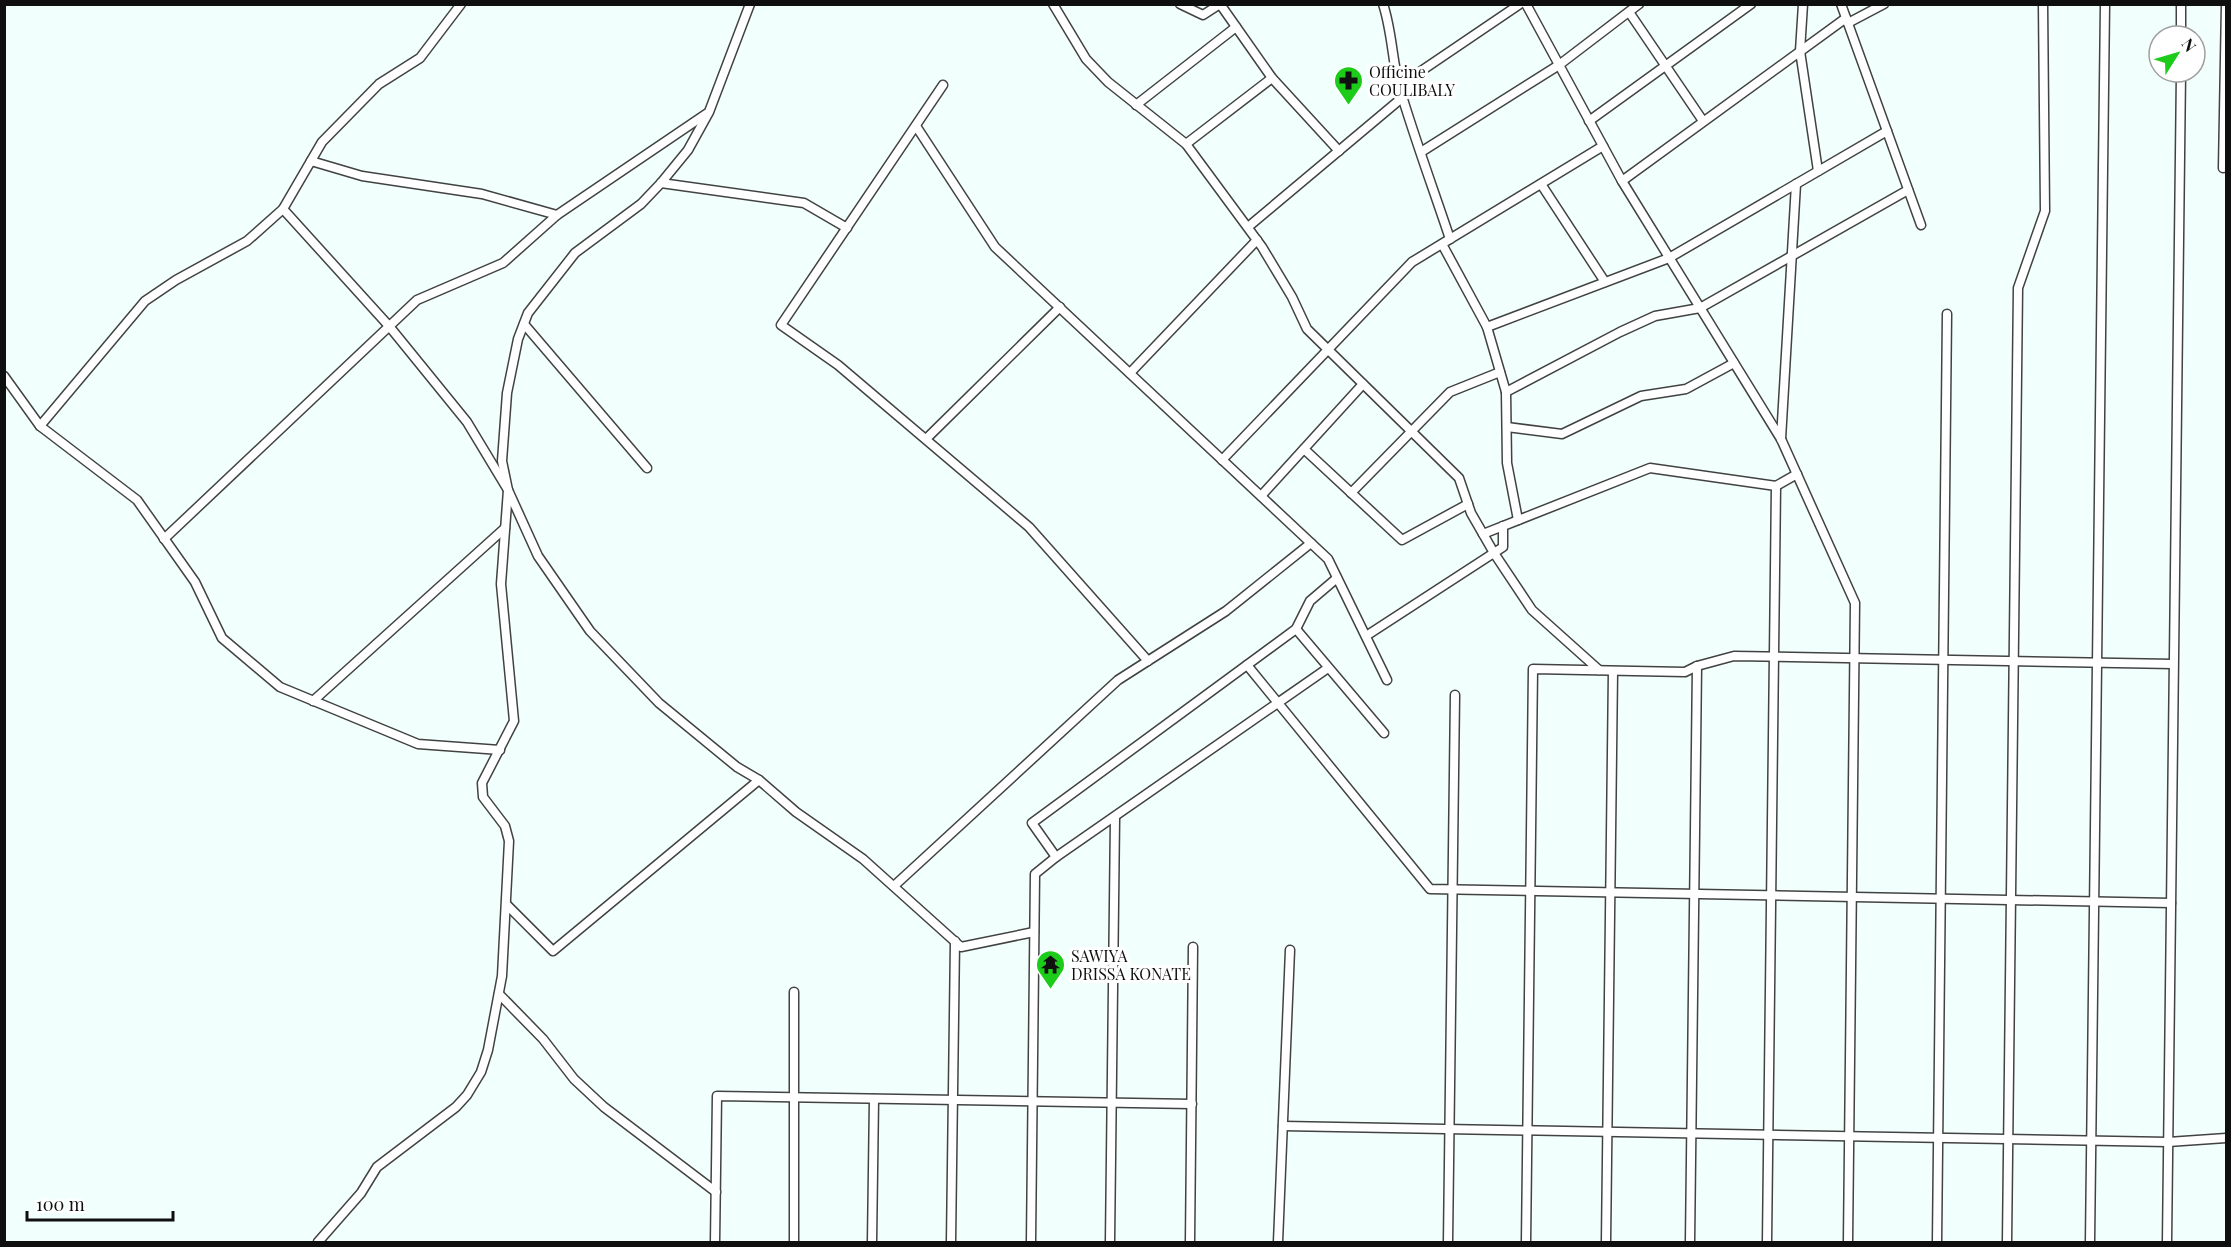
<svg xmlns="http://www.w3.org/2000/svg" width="2231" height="1247" viewBox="0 0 2231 1247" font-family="'Playfair Display',serif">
	<rect width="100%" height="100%" fill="#f1fffd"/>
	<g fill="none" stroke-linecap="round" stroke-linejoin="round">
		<defs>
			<g id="street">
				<polyline points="1053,4 1086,59 1108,82 1186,144 1262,247 1292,297 1307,329 1459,478 1471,513 1494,553 1532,610 1599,670"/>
				<polyline points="1180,4 1203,15 1220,4"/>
				<polyline points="1220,4 1272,78 1339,151"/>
				<path d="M1383,4c9,27 9,55 16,82 15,51 34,102 51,153"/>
				<polyline points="1526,4 1622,181 1781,439 1855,603 1848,1242"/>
				<polyline points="1803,4 1800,51 1818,171"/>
				<polyline points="1841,4 1921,225"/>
				<polyline points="1629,12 1703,121"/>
				<polyline points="1848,23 1884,4"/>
				<polyline points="2181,36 2181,4"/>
				<polyline points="943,85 781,325 838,365 1029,527 1148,661"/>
				<polyline points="1399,86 1520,4"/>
				<polyline points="1136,105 1236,27"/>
				<polyline points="1589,121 1751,4"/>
				<polyline points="916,126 995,247 1328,559 1387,680"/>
				<polyline points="1186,144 1272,78"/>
				<polyline points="1421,152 1559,65 1639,4"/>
				<polyline points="311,161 362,176 482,194 557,215"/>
				<polyline points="2223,168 2226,4"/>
				<polyline points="1622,181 1846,18"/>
				<polyline points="661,183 804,203 847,228"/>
				<polyline points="1541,184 1605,282"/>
				<polyline points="283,209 389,326 467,422 508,490 538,556 590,631 659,703 737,767 759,780 796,812 863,859 961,947 1034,932"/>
				<polyline points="1248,227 1403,97"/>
				<polyline points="1442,244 1487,327 1506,392 1507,463 1518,520"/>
				<polyline points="524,324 647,468"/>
				<polyline points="1487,327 1669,258 1887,131"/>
				<polyline points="1130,373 1257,240"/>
				<polyline points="4,376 40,426 137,500 195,582 222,638 280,687 418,744 500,750"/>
				<polyline points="1506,392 1620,332 1655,316 1700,308 1908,190"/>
				<polyline points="40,426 145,301 176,280 247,241 283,209 322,142 379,84 420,58 461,4"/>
				<polyline points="1507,427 1562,434 1641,396 1686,389 1734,363"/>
				<polyline points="926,439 1060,307"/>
				<polyline points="1781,439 1796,184"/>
				<polyline points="1304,449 1402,540 1468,504"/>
				<polyline points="1222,460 1412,262 1603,146"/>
				<polyline points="1351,493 1450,392 1500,372"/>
				<polyline points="1261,496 1363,384"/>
				<polyline points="1483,534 1650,468 1776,486 1797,474"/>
				<polyline points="164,539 417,300 503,263 557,215 706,114"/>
				<polyline points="1296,629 1384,733"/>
				<polyline points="1366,636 1503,547 1503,526"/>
				<polyline points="1247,665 1430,889 2171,903"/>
				<polyline points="313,701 505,528"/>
				<polyline points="1056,857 1032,823 1296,629 1310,601 1337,578"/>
				<polyline points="894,886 1118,680 1226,611 1311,543"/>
				<polyline points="507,905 553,951 759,780"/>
				<polyline points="499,994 543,1039 574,1079 604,1107 716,1192"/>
				<polyline points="1283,1126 2168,1142 2226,1138"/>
				<polyline points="318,1242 361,1193 377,1167 456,1107 467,1095 481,1072 488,1050 502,976 509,841 505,826 483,797 482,783 514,721 501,584 508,490 502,461 507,393 518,339 528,313 575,253 641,204 661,183 688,150 709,112 750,4"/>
				<polyline points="715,1242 717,1096 1192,1104"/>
				<polyline points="794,1242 794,992"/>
				<polyline points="872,1242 874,1099"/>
				<polyline points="951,1242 955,941"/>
				<polyline points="1031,1242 1035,874 1056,857 1328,668"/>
				<polyline points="1110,1242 1115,818"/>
				<polyline points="1190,1242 1193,947"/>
				<polyline points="1278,1242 1290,950"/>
				<polyline points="1448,1242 1455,695"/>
				<polyline points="1526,1242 1533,669 1685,672 1697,666 1734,656 2173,664"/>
				<polyline points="1606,1242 1613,671"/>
				<polyline points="1690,1242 1697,666"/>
				<polyline points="1767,1242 1776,486"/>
				<polyline points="1937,1242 1947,314"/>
				<polyline points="2007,1242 2018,288 2045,211 2043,4"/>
				<polyline points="2090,1242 2105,4"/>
				<polyline points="2167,1242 2181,72"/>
			</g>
		</defs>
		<use href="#street" stroke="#424242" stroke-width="11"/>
		<use href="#street" stroke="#fff" stroke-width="8"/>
	</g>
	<defs>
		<symbol id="pharmacy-pin" viewBox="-11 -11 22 30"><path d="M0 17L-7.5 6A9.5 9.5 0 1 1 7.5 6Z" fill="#1dcc1a" stroke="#fff"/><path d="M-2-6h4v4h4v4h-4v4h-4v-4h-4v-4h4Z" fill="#111"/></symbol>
		<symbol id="temple-pin" viewBox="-11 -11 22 30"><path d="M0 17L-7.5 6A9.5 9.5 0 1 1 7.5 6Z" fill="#1dcc1a" stroke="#fff"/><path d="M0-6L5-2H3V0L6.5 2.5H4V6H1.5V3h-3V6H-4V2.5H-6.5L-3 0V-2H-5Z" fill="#111"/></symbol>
	</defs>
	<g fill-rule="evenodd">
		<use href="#pharmacy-pin" x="1332" y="64" width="33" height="45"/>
		<use href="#temple-pin" x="1034" y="948" width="33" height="45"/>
	</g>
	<g text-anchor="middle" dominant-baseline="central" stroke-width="6" stroke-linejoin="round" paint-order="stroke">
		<g font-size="16" fill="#0f0f0f" stroke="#fff" text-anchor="start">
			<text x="1369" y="71">Officine<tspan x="1369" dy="18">COULIBALY</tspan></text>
			<text x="1071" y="955">SAWIYA<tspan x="1071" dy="18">DRISSA KONATE</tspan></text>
		</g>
	</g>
	<rect width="2231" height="1247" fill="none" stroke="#0f0f0f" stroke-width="12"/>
	<g transform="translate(2177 54) rotate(53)"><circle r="28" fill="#ffffff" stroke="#9f9f9f" stroke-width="1.5"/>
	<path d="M0-4.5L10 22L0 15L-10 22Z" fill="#1dcc1a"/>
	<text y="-9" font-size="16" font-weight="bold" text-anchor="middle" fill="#0f0f0f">N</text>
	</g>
	<path d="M27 1211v9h146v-9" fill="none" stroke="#0f0f0f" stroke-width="3"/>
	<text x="36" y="1211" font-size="18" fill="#0f0f0f" stroke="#ffffff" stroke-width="4.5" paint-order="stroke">100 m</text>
</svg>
